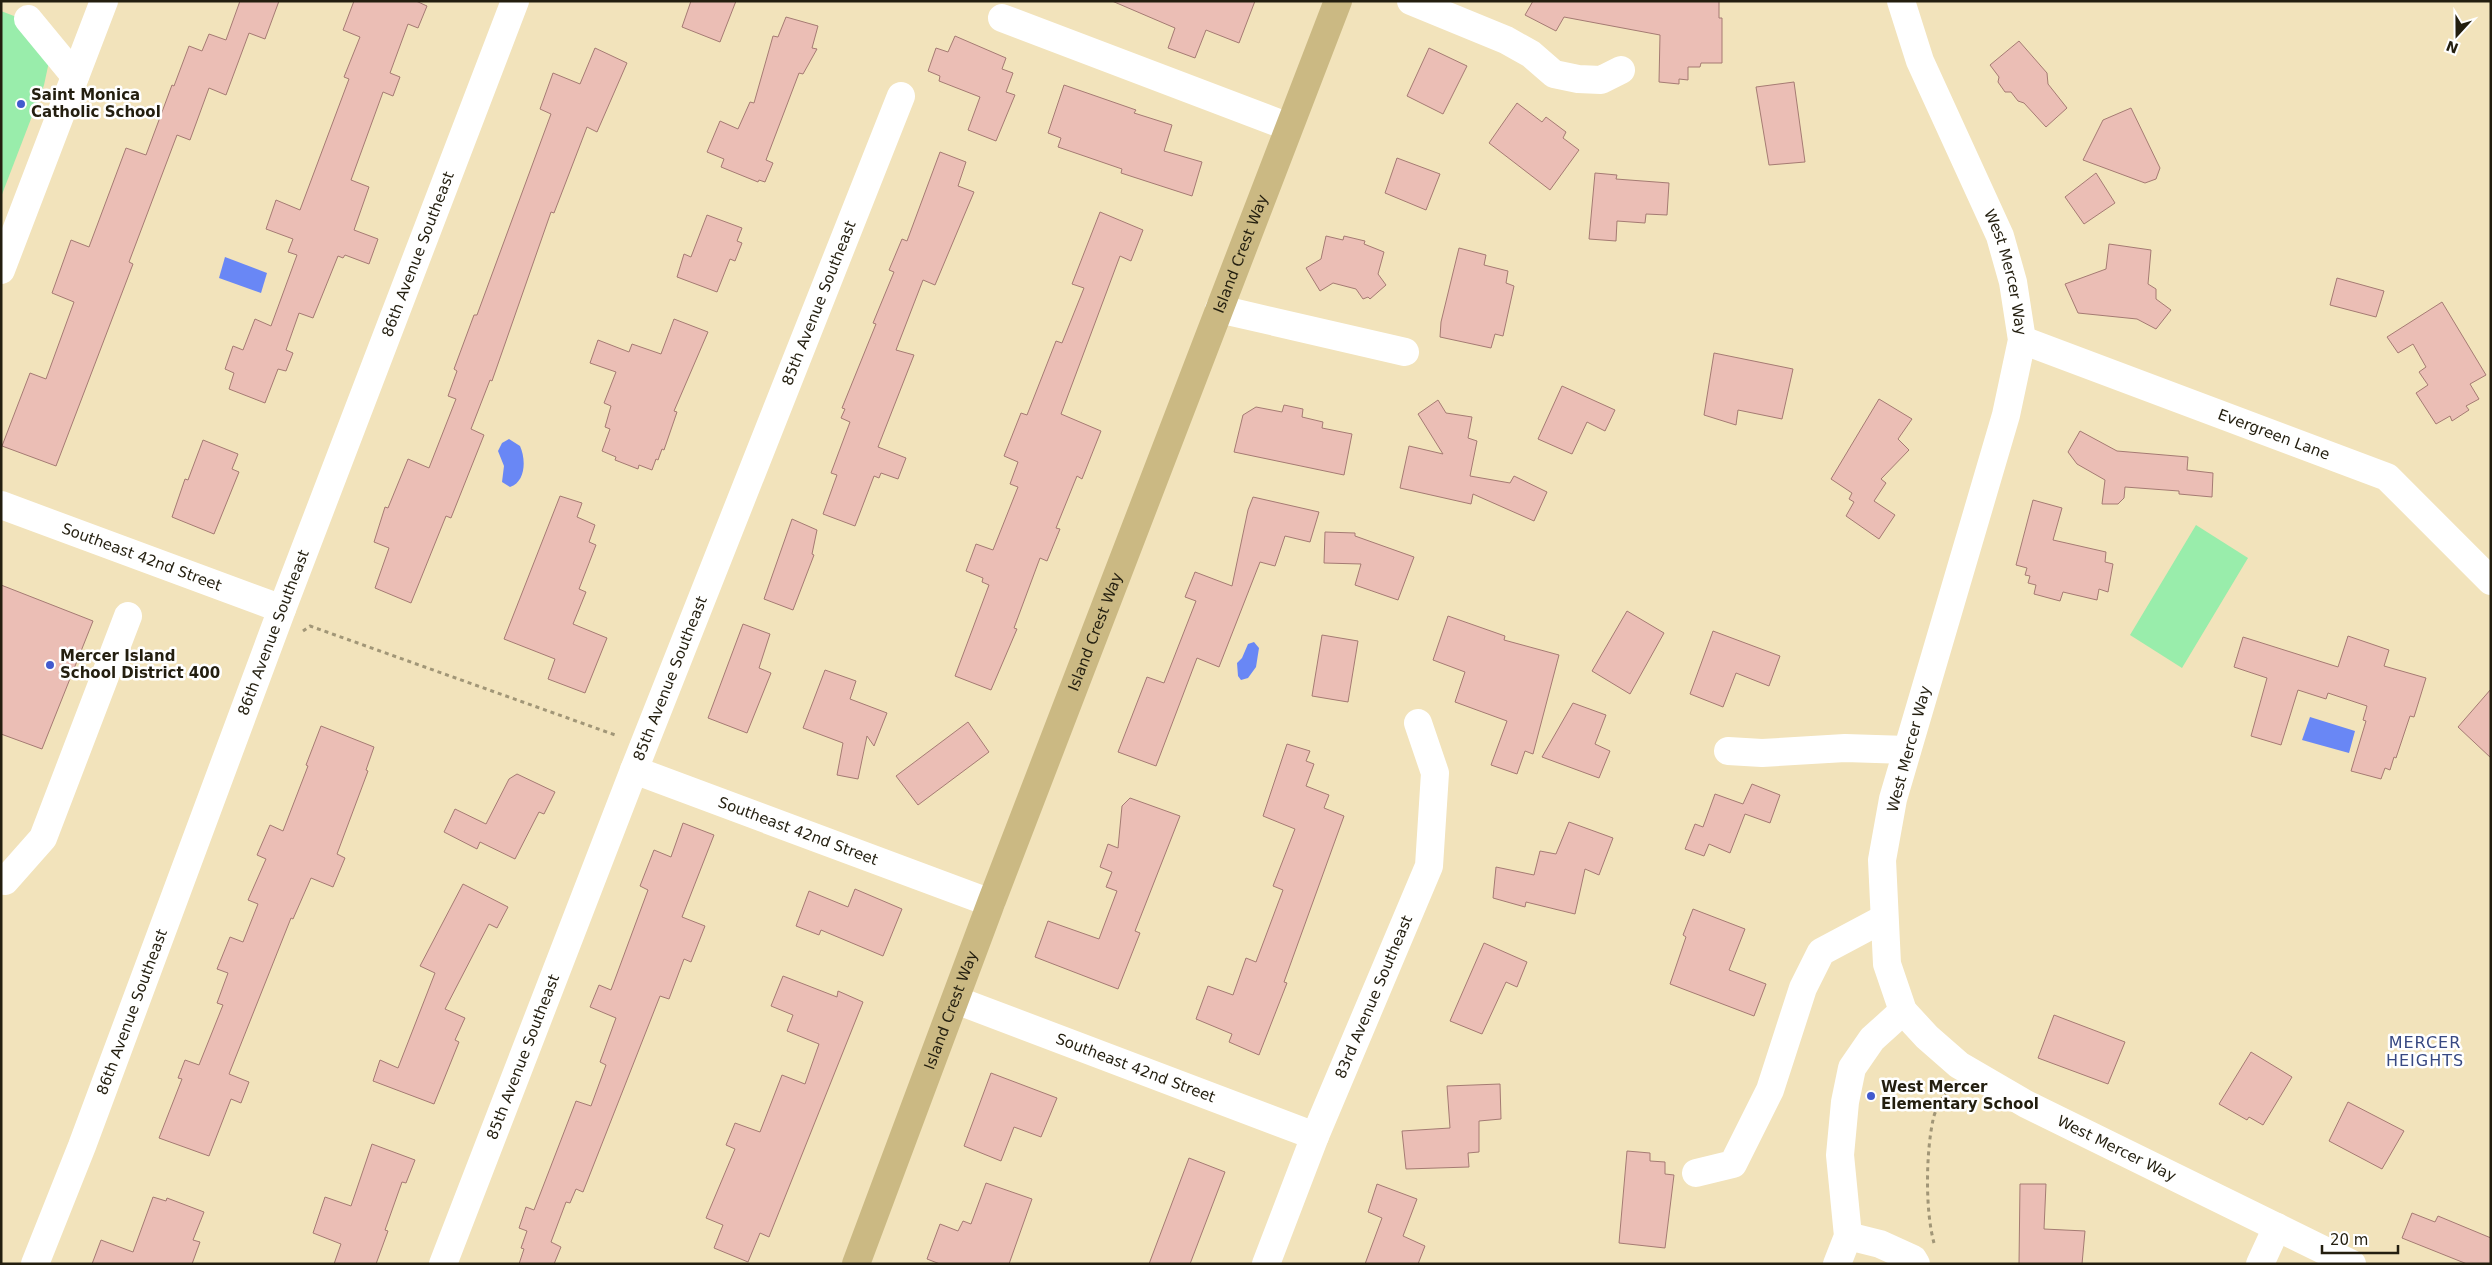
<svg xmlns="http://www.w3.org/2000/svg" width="2492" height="1265" viewBox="0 0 2492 1265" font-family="'DejaVu Sans',sans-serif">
	<rect width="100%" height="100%" fill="#f2e3bb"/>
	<g fill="#99edab">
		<polygon points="1,11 27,21 50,57 44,85 1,197"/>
		<polygon points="2196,525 2248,558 2182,668 2130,635"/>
	</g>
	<g fill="#6987f5">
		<polygon points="225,257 267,273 261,293 219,278"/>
		<path d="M509,439l11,7c6,13 6,36 -10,41l-8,-5 2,-16 -6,-15 4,-8z"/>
		<polygon points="1254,642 1259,648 1256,667 1248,678 1241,680 1238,676 1237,663 1242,658 1248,644"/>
		<polygon points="2310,717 2355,731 2349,753 2302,740"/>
	</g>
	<g fill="#ebbeb5" stroke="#a57b73">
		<polygon points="240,1 279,1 265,39 249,33 226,95 209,88 190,140 177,135 129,262 133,264 56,466 2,446 30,373 46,379 74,302 52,293 71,240 89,247 126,148 146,155 172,85 174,86 189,46 202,51 209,34 226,40"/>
		<polygon points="354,1 416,1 427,6 418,28 408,24 390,73 400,77 393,96 383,92 351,180 369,187 354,230 378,239 369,264 345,255 343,258 338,256 313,318 299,313 286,350 293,353 286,371 278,369 265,403 229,389 234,373 225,369 233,346 243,350 255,319 271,326 297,255 288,252 293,239 266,229 276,200 300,210 349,79 344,77 360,37 343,30"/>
		<polygon points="691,1 736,1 720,42 682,27"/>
		<polygon points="1112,1 1255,1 1239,43 1206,30 1195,58 1168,48 1175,28"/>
		<polygon points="1533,1 1719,1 1719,18 1722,18 1722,63 1701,63 1700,67 1688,67 1688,80 1679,79 1679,84 1659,82 1660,35 1564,17 1556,31 1525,15"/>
		<polygon points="786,17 818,26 812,48 817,49 803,74 799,73 766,160 773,163 765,182 759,180 758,182 721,167 724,159 707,152 720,121 738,129 750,102 754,103 773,36 778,37"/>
		<polygon points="955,36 1006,58 1002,69 1013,73 1006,92 1015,95 996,141 968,130 980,97 939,81 940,76 928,71 936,48 948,52"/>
		<polygon points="2019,41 2047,73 2048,84 2067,108 2046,127 2024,103 2018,101 2011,92 2005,92 1998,82 1999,77 1990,65"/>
		<polygon points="595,48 627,63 597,132 587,127 554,213 551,212 492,381 490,380 471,429 484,435 451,518 446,516 411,603 375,588 389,548 374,542 385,507 388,508 408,459 429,468 456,399 448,396 457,371 454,369 474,315 477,315 551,114 540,109 553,73 580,84"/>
		<polygon points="1429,48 1467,66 1443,114 1407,96"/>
		<polygon points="1794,82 1805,162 1769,165 1756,87"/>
		<polygon points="1064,85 1136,110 1134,113 1172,125 1164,151 1202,162 1192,196 1121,173 1122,169 1058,147 1061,138 1048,133"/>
		<polygon points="1517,103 1542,122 1546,117 1566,132 1563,138 1579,150 1550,190 1489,143"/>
		<polygon points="2131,108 2160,168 2156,179 2145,183 2083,160 2103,120"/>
		<polygon points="940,152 966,162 958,186 974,192 935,285 923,280 896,350 914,355 878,447 906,458 898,479 881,473 879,478 874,476 855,526 823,514 837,475 831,473 850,422 841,418 845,409 842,408 876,324 873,323 894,272 889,270 902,239 907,241"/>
		<polygon points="1397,158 1440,174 1426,210 1385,193"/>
		<polygon points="1595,173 1617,175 1616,179 1669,183 1667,215 1646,214 1645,223 1617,221 1616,241 1589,239"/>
		<polygon points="2096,173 2115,203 2084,224 2065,197"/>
		<polygon points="1100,212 1143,230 1131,261 1120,256 1061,414 1101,431 1082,479 1077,476 1056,528 1060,529 1047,561 1040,558 1014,628 1017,629 991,690 955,676 989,585 982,582 983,578 966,571 976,544 993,550 1018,487 1010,484 1018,462 1004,456 1021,413 1027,415 1056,341 1062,343 1084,288 1072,284"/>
		<polygon points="707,215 742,228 737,241 742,243 735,261 730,259 717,292 677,277 684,254 691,257"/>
		<polygon points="1326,236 1343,240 1344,236 1365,241 1364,244 1384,252 1378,274 1386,285 1370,299 1368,297 1363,299 1356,289 1333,283 1320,291 1306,268 1321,259"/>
		<polygon points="2109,244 2151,250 2148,284 2156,289 2156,299 2171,310 2156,329 2137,319 2078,313 2065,284 2106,269"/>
		<polygon points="1459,248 1486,255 1484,265 1508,271 1506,283 1514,286 1503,336 1495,334 1491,348 1440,337 1441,322"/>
		<polygon points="2337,278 2384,291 2376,317 2330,305"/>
		<polygon points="2442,302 2486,375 2470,384 2479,399 2466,406 2469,410 2452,421 2450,416 2436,424 2416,393 2428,385 2419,372 2426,367 2413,344 2398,353 2387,337"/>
		<polygon points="674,319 708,332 674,411 677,412 664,450 662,449 658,460 656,459 652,470 639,465 638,469 615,460 616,457 602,451 610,429 605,427 611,406 604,403 616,372 590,363 598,340 629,352 632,344 661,354"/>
		<polygon points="1714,353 1793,369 1782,419 1738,410 1736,425 1704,415"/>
		<polygon points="1562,386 1615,410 1605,431 1587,422 1572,454 1538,439"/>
		<polygon points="1879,399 1912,419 1898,439 1909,450 1881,479 1886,483 1874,501 1895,515 1879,539 1846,516 1854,502 1849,499 1852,493 1831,479"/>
		<polygon points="1438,400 1446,413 1472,417 1468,438 1477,441 1470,476 1510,483 1514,476 1547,492 1534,521 1473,494 1471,504 1400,488 1409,446 1443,454 1418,414"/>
		<polygon points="1284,405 1303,409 1302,417 1323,422 1322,428 1352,434 1344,475 1234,452 1243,415 1256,407 1282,412"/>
		<polygon points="2080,431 2117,451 2188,457 2187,470 2213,473 2212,497 2179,494 2179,491 2125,487 2124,498 2118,504 2102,504 2105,480 2077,464 2068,452"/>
		<polygon points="203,440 238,454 232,469 239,472 214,534 172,517 185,479 188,480"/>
		<polygon points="560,496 582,503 577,517 595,525 589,542 596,545 579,589 586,592 573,624 607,638 585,693 548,679 555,659 504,639"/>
		<polygon points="1253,497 1319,512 1310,542 1285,536 1275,566 1260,562 1219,667 1197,658 1156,766 1118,752 1147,677 1164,683 1196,601 1185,597 1195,572 1232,586 1248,510"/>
		<polygon points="2033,500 2062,508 2053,540 2106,552 2105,562 2113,564 2108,592 2099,589 2097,600 2063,592 2060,601 2034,594 2036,585 2028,583 2030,576 2025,575 2027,568 2016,565"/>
		<polygon points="792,519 817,530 812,554 814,555 793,610 764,599"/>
		<polygon points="1325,532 1355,533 1355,536 1414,557 1398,600 1355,585 1361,564 1324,563"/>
		<polygon points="1,585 93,621 42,749 1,734"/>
		<polygon points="1627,611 1664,633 1630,694 1592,671"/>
		<polygon points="1448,616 1505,636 1504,640 1559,655 1533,754 1525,751 1517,774 1491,765 1507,721 1455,702 1465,672 1433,660"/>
		<polygon points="743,624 770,634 759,668 771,673 747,733 708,718"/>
		<polygon points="1713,631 1780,656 1769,686 1736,673 1723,707 1690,694"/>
		<polygon points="1322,635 1358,641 1348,702 1312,696"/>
		<polygon points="2348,636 2389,650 2384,666 2426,678 2414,717 2410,716 2396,758 2394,757 2390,770 2385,768 2381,779 2351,771 2366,721 2363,720 2367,706 2328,693 2326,699 2298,690 2281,745 2251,736 2267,678 2234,667 2243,637 2338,667"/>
		<polygon points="825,670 856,681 850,699 887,713 874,746 867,736 858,779 837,775 843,743 803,728"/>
		<polygon points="2491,689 2491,758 2458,727"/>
		<polygon points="1573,703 1606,715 1595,744 1610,751 1599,778 1542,757"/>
		<polygon points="968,722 989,752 918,805 896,776"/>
		<polygon points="321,726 374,747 366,770 368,771 337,854 345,858 333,887 311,878 293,919 291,918 229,1074 249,1082 241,1103 231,1099 209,1156 159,1138 182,1079 178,1078 185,1060 199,1065 223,1005 217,1003 228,973 217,969 230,937 243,942 258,904 248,900 266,859 257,855 270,825 283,831 308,766 306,765"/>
		<polygon points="1287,744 1310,751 1306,761 1314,764 1306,786 1329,795 1324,808 1344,816 1284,982 1287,983 1259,1055 1229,1042 1232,1034 1196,1019 1208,986 1233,995 1246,958 1256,962 1283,890 1273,886 1295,829 1263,816"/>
		<polygon points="517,774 555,792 544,814 539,812 515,859 480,842 477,849 444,832 455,809 486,824 509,779"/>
		<polygon points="1752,784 1780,795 1770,823 1745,814 1730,853 1709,844 1704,856 1685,849 1695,824 1703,827 1715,794 1743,804"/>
		<polygon points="1130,798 1180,816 1135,931 1140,933 1118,989 1035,957 1048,921 1099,939 1117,891 1106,887 1112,872 1100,867 1108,844 1118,848 1122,806"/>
		<polygon points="1569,822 1613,838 1599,875 1585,869 1575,914 1526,902 1525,907 1493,898 1496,867 1534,875 1540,851 1556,854"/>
		<polygon points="683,823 714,835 682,917 705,926 691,962 684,959 669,999 660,996 583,1192 576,1189 570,1203 566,1202 551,1242 561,1247 554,1264 519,1264 524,1249 521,1248 527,1231 519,1228 526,1207 534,1210 576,1101 591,1106 606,1065 600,1062 616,1018 590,1007 599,985 611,990 648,890 640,886 654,850 671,857"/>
		<polygon points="463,884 508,907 497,928 489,924 445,1009 465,1018 455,1040 459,1042 434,1104 373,1081 380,1060 398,1068 435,973 420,966"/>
		<polygon points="855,889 902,909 883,956 821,930 819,935 796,926 809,891 848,907"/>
		<polygon points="1693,909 1745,929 1729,970 1766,984 1754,1016 1670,984 1686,937 1683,935"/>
		<polygon points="1484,943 1527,962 1517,987 1506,982 1482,1034 1450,1021"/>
		<polygon points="783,976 837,997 838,991 863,1002 769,1237 760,1233 748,1262 714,1248 723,1225 706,1218 735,1149 726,1145 735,1123 760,1132 782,1075 805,1084 819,1044 787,1031 793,1015 771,1006"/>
		<polygon points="2054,1015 2125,1042 2108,1084 2038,1058"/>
		<polygon points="2251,1052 2292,1077 2263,1125 2249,1117 2247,1120 2219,1104"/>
		<polygon points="991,1073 1057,1098 1041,1137 1014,1127 1001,1161 964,1146"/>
		<polygon points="1500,1084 1501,1119 1479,1121 1479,1152 1468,1153 1469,1167 1406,1169 1402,1131 1450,1128 1447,1086"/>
		<polygon points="2348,1102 2404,1131 2382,1169 2329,1141"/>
		<polygon points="372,1144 415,1160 406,1183 402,1182 385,1230 388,1231 376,1264 334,1264 341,1244 313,1233 325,1197 351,1206"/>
		<polygon points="1627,1151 1650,1153 1650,1161 1665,1162 1665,1174 1674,1175 1665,1248 1619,1243"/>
		<polygon points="1189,1158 1225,1172 1190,1264 1149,1264"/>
		<polygon points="986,1183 1032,1199 1009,1264 940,1264 927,1259 940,1224 958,1231 963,1221 971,1224"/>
		<polygon points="1377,1184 1417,1199 1403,1236 1425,1246 1418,1264 1365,1264 1382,1218 1368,1212"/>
		<polygon points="2020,1184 2046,1184 2044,1229 2085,1231 2082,1264 2019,1264"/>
		<polygon points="153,1197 166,1201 167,1198 204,1212 193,1240 200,1242 192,1264 92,1264 101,1240 133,1252"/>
		<polygon points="2412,1213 2435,1222 2438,1216 2491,1238 2491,1264 2467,1264 2402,1238"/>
	</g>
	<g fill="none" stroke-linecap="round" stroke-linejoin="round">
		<g stroke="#a19677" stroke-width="3" stroke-dasharray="4 4" stroke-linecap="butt">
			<polyline points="303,631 310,626 618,736"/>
			<path d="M1934,1243c-9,-33 -8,-90 -1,-123 2,-11 10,-22 15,-32"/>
		</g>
		<g stroke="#fff" stroke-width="28">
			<polyline points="1411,1 1506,40 1531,54 1554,74 1578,79 1601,80 1621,70"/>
			<path id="s1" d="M1901,1l19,60 80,175 13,46 9,58 -16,75 -113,384 -11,61 5,104 16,47 24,26 32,28 67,39 326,160"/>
			<polyline points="1002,18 1289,127"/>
			<polyline points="28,19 75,76"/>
			<polyline points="1,270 104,1"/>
			<polyline points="1219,309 1405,352"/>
			<path id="s2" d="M2022,340l365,137 104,104"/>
			<path id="s3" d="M1,505l281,104"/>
			<polyline points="1728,751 1762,753 1845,748 1907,750"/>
			<path id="s4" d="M634,770l357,133"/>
			<polyline points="5,881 43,838 128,616"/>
			<path id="s5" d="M956,1000l359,136"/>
			<polyline points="1696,1173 1733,1164 1770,1090 1803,988 1821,952 1883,919"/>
			<polyline points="1848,1236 1880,1244 1913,1259 1916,1264"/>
			<path id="s6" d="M35,1264l47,-118 200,-537 233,-608"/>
			<path id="s7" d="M443,1264l191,-494 267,-674"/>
			<path id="s8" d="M1266,1264l49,-128 114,-270 6,-93 -17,-50"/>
			<polyline points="1837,1264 1848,1236 1840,1155 1845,1102 1852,1068 1872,1039 1903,1011"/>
			<polyline points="2260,1264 2277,1227"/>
		</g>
		<path stroke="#cbb983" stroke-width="28" id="s9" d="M856,1264l135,-361 347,-902"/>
	</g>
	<g fill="#425ace" stroke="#fff" stroke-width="2">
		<circle cx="21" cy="104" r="5"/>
		<circle cx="50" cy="665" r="5"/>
		<circle cx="1871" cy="1096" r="5"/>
	</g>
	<g text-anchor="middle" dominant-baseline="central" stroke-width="5" stroke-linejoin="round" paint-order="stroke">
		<g font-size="15" font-weight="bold" fill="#231e0f" stroke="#fff" text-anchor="start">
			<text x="31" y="95">Saint Monica<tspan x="31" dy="17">Catholic School</tspan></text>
			<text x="60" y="656">Mercer Island<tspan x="60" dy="17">School District 400</tspan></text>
			<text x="1881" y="1087">West Mercer<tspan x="1881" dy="17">Elementary School</tspan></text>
		</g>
		<g font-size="15" fill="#231e0f" stroke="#fff">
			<text stroke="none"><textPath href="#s6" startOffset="1080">86th Avenue Southeast</textPath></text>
			<text stroke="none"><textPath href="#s9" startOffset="1081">Island Crest Way</textPath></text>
			<text stroke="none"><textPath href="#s1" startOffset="292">West Mercer Way</textPath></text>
			<text stroke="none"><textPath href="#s7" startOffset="1032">85th Avenue Southeast</textPath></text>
			<text stroke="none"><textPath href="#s2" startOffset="269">Evergreen Lane</textPath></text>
			<text stroke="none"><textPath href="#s3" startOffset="150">Southeast 42nd Street</textPath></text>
			<text stroke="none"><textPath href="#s6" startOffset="675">86th Avenue Southeast</textPath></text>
			<text stroke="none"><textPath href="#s9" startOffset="676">Island Crest Way</textPath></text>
			<text stroke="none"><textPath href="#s7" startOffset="628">85th Avenue Southeast</textPath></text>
			<text transform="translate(1909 749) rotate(-75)">West Mercer Way</text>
			<text stroke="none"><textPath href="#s4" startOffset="175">Southeast 42nd Street</textPath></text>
			<text stroke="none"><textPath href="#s8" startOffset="288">83rd Avenue Southeast</textPath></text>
			<text stroke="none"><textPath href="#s6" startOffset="270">86th Avenue Southeast</textPath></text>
			<text stroke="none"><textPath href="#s9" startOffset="271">Island Crest Way</textPath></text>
			<text stroke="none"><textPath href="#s7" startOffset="222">85th Avenue Southeast</textPath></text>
			<text stroke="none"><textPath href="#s5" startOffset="192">Southeast 42nd Street</textPath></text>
			<text stroke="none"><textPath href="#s1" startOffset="1311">West Mercer Way</textPath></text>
		</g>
		<g font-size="16" letter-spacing="1" fill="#374882" stroke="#fff">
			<text x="2425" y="1042">MERCER<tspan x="2425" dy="18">HEIGHTS</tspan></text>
		</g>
	</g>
	<rect width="2492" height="1265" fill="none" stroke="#231e0f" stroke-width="5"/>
	<g transform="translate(2457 35) rotate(201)" stroke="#ffffff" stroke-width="4" paint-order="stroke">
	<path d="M0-4L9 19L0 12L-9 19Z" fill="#231e0f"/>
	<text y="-8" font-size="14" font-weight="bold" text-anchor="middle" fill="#231e0f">N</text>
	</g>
	<path d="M2322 1245v8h76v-8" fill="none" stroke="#231e0f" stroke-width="2.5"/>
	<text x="2330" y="1245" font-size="15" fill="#231e0f" stroke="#ffffff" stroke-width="4" paint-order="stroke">20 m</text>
</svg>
